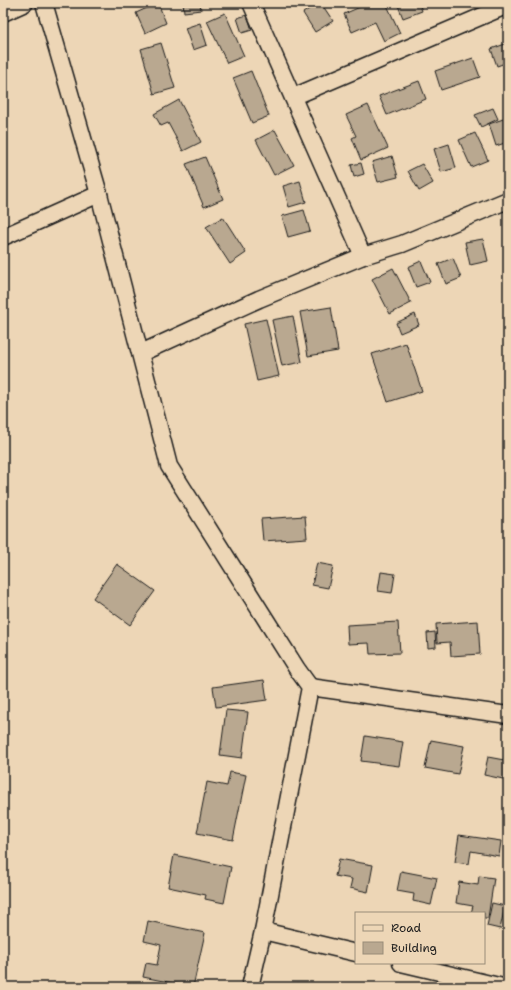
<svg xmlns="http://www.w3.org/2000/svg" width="511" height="990" viewBox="0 0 511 990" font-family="'Shantell Sans',sans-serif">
	<rect width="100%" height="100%" fill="#edd6b6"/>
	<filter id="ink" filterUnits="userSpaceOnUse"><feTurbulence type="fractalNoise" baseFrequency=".025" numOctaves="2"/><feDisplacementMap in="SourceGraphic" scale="8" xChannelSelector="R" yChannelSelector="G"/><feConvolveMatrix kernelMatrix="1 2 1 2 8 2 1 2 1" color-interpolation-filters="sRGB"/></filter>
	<g filter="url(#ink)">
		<g fill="#b9a890" stroke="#1c1c1c">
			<polygon points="158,3 166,23 145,33 136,13"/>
			<polygon points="183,3 200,3 201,10 184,12"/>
			<polygon points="318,3 321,3 333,21 315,32 303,13"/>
			<polygon points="369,3 386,3 400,33 384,41 375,22 352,32 344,14"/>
			<polygon points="397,3 419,3 422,11 403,18"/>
			<polygon points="225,13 244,56 227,63 207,21"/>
			<polygon points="247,15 252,30 242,33 237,18"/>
			<polygon points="200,23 207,45 193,50 185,28"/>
			<polygon points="161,43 175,88 154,94 141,49"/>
			<polygon points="508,43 508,62 497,66 491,49"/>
			<polygon points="473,58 480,77 441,90 435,71"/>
			<polygon points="251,71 269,116 252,123 233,78"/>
			<polygon points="419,81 426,99 387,115 379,96"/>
			<polygon points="179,100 201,142 183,151 168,123 161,126 154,114"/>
			<polygon points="368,105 388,148 361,160 352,138 356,136 346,115"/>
			<polygon points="493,108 498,119 481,127 475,115"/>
			<polygon points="506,118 508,126 508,142 496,146 489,124"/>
			<polygon points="275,130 294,165 274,175 256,140"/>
			<polygon points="475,133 488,160 471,167 459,140"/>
			<polygon points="449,144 456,168 441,172 434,149"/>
			<polygon points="392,156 398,177 378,182 372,162"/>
			<polygon points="205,157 223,199 204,207 186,164"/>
			<polygon points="361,163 364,174 354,177 351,165"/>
			<polygon points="422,164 433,183 419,191 408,171"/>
			<polygon points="300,181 306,202 289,207 283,186"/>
			<polygon points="304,210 310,231 288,237 282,216"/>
			<polygon points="223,217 246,253 230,264 206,227"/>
			<polygon points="483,239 488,261 470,265 465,242"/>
			<polygon points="453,258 461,278 446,284 438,264"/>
			<polygon points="421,261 430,282 416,287 408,267"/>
			<polygon points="393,268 411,303 390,314 372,279"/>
			<polygon points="331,307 338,351 308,356 300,312"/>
			<polygon points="415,314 419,325 400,333 396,323"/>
			<polygon points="293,316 302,362 282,366 272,320"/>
			<polygon points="266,319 279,376 257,381 244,324"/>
			<polygon points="406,343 422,391 388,402 372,354"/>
			<polygon points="305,516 307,538 263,541 261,519"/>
			<polygon points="317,563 333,566 328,588 312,585"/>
			<polygon points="117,564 155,591 130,625 93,598"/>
			<polygon points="381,572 395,574 392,593 378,591"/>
			<polygon points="478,621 480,654 451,656 450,642 437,643 436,624"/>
			<polygon points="398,622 400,653 370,654 369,643 348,644 347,625"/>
			<polygon points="435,632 436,647 428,648 427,633"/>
			<polygon points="264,680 267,700 216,707 213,687"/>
			<polygon points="226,710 248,712 242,758 220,755"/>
			<polygon points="365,736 403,742 399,766 361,761"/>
			<polygon points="431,740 464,746 458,774 425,768"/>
			<polygon points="505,754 508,755 508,780 484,775 488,757 504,760"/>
			<polygon points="230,772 246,775 233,840 197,833 207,782 227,786"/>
			<polygon points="459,835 501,841 499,856 471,851 469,864 455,862"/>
			<polygon points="174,855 231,867 224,903 205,899 206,895 168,887"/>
			<polygon points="339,859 373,865 368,892 350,888 352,879 335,876"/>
			<polygon points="401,871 437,878 431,905 413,901 414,894 397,891"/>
			<polygon points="479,876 494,878 488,918 484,918 484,913 471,913 473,906 456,903 459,882 478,885"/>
			<polygon points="492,903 505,906 500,929 487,926"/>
			<polygon points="148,921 205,933 193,987 143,977 146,963 157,965 161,945 144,941"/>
		</g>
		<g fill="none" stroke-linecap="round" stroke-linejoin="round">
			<defs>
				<g id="minor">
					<polyline points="44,3 99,194 169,466 297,669 310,687 263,931 250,987"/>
					<polyline points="251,3 363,256"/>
					<polyline points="3,13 25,3"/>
					<polyline points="293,97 508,5"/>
					<polyline points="3,237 99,194"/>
					<polyline points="141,353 259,299 363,256 402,244 508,200"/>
					<polyline points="310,687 508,715"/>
					<polyline points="263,931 356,953"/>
					<polyline points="401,963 503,987"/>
				</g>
			</defs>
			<use href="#minor" stroke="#1c1c1c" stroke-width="19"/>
			<use href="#minor" stroke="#edd6b6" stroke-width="16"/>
		</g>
	</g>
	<rect width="511" height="990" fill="none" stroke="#edd6b6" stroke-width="16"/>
	<rect x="8" y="8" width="495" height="974" fill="none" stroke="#1c1c1c" stroke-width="1.5" filter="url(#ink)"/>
	<rect x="355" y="912" width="130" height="52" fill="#edd6b6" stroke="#998c78"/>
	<rect x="363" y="925" width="20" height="6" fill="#edd6b6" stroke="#998c78"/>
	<text x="391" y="932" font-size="12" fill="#1c1c1c">Road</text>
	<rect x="363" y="942" width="20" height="12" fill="#b9a890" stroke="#998c78"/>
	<text x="391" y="952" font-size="12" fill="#1c1c1c">Building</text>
</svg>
